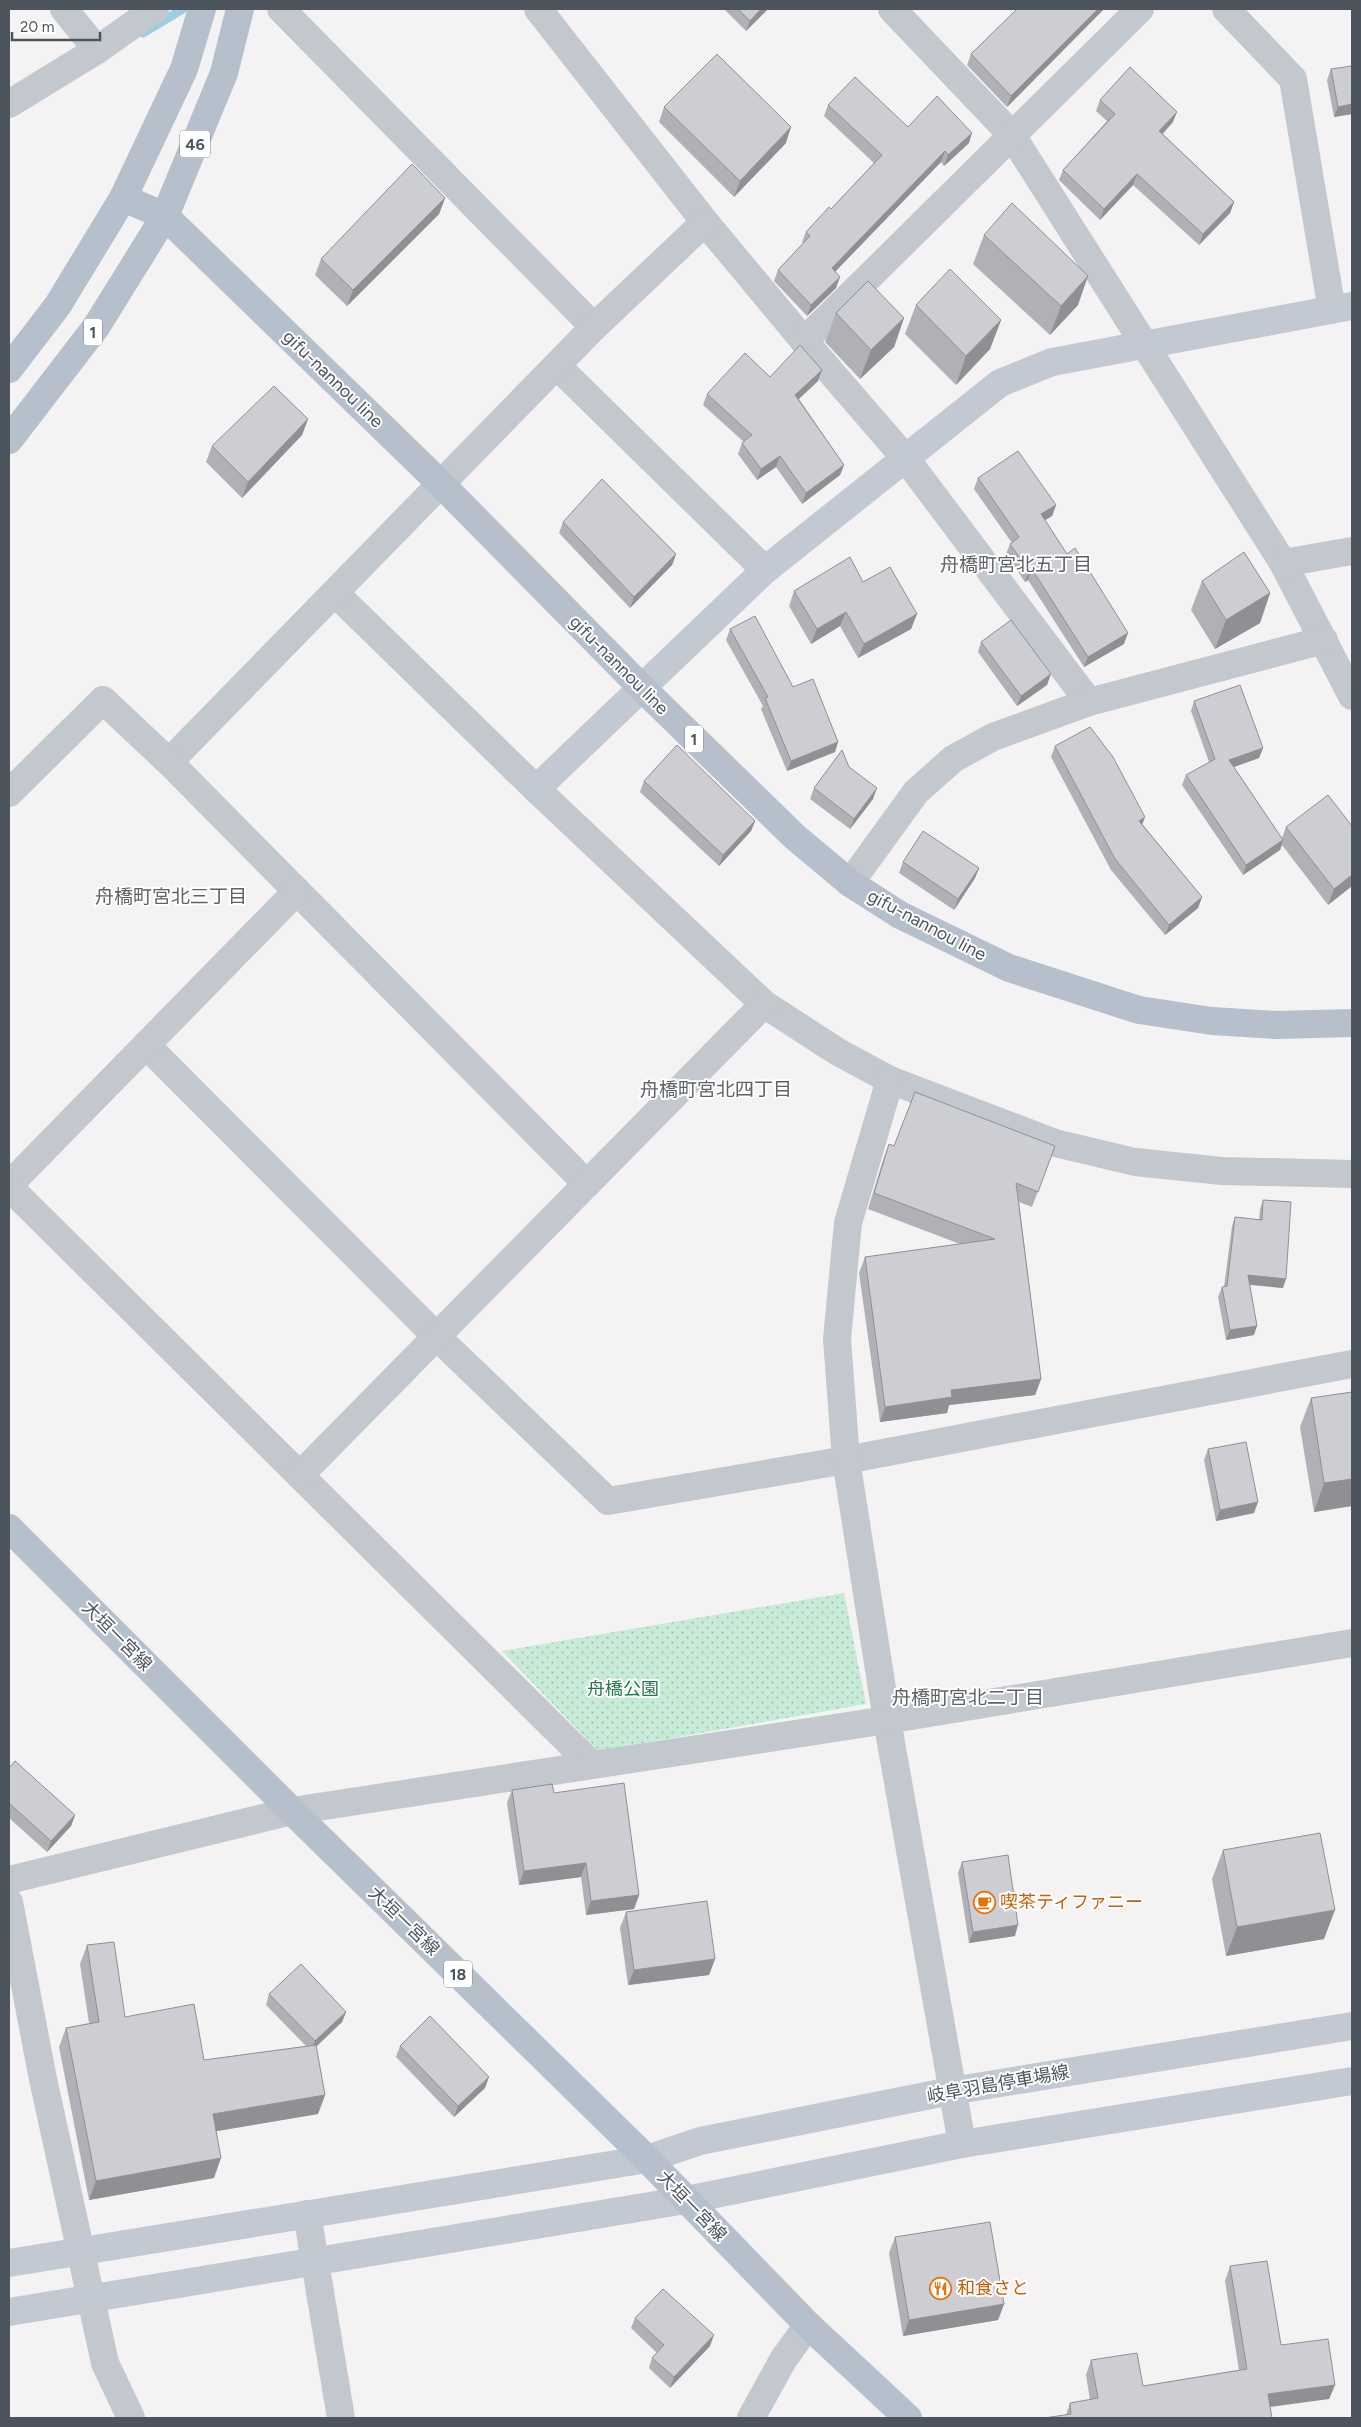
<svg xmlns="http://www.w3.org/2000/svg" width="1361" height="2427" viewBox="0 0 1361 2427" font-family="Figtree,'Noto Sans JP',sans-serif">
	<defs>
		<pattern id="park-dots" width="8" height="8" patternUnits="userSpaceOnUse" patternTransform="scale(1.25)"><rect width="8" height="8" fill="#c7ebd7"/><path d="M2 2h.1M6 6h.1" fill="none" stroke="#a4c1b2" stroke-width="1.8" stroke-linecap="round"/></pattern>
	</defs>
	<rect width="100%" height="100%" fill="#f4f2f2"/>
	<polygon fill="url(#park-dots)" points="844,1593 866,1704 598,1751 502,1651"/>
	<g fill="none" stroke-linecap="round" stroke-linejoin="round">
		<polyline stroke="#9acee2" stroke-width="9" points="143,33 183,9"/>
		<g stroke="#c2c8ce" stroke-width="28">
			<polyline points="64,9 97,50"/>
			<polyline points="281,9 594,327"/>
			<polyline points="538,9 705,222 804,341 906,459 1089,702"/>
			<polyline points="892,9 1011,134 1283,563 1352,696"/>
			<polyline points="1226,9 1293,79 1332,310"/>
			<polyline points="9,104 97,50 155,9"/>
			<polyline points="804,341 1140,9"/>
			<polyline points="557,366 765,570"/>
			<polyline points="1283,563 1352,551"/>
			<polyline points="335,593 536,789 764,1004 838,1052 890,1080 1055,1143 1135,1162 1222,1171 1352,1174"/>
			<polyline points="169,762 594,327 705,222"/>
			<polyline points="9,793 103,700 169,762 587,1184"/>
			<polyline points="850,883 916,792 953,759 993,737 1089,702 1324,640"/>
			<polyline points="146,1045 437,1337 608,1501 846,1460 1352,1364"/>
			<polyline points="890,1080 848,1223 837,1339 846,1460 887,1720 962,2144"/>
			<polyline points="9,1185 297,891"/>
			<polyline points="9,1187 592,1765"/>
			<polyline points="300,1475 764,1004"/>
			<polyline points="9,1880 292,1811 887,1720 1352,1643"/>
			<polyline points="9,1902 43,2079 105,2363 131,2418"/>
			<polyline points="307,2214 341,2418"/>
			<polyline points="751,2418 783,2360 808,2325"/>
		</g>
		<g stroke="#c2c9d3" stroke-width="28">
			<polyline points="536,789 765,570 1000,383 1052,362 1352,306"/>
			<polyline points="9,2263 647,2159 700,2141 951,2091 1352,2026"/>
			<polyline points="9,2312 686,2200 962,2144 1352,2081"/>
		</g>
		<g stroke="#b6c0cc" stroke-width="28">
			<polyline points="123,198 165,216 442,485 642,688 795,837 850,883 900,915 1009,968 1139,1010 1212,1021 1276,1025 1352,1023"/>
			<polyline points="9,369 58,305 123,198 184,69 202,9"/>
			<polyline points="9,440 96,327 165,216 224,73 240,9"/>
			<polyline points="9,1528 292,1811 647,2159 808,2325 908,2418"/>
		</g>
	</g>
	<g fill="#b0b1b6">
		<polygon points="724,9 768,9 746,31"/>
		<polygon points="1017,9 1104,9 1007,107 967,65 971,54"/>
		<polygon points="1352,66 1352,114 1334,117 1327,80 1331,69"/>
		<polygon points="1100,100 1173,122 1163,134 1234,202 1230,213 1199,245 1133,185 1100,220 1059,180 1063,170 1107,121 1096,111"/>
		<polygon points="828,105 969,143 944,166 941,162 835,272 836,288 807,316 774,281 778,270 803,243 802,242 806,232 831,209 874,163 824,116"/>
		<polygon points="664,107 786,143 734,197 659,122"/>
		<polygon points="445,198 439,214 347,306 315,275 321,259"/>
		<polygon points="984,235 1078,305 1050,335 973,264"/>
		<polygon points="916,305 1001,320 990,349 956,385 905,334"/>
		<polygon points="836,313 904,318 894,347 860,379 825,342"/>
		<polygon points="770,377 818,381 799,399 844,465 840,475 802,504 776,467 757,480 738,454 742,443 744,442 703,405 707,394"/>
		<polygon points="308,419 302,435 242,498 206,462 212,446"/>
		<polygon points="978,478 1056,505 1052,516 1045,520 1124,644 1084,667 1028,580 1025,582 1006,554 1010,544 1012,543 974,489"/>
		<polygon points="563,522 676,554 672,565 630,608 559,533"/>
		<polygon points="1202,581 1270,593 1260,623 1215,649 1191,610"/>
		<polygon points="863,582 917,614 911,629 858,658 840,626 811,644 789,606 794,591"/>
		<polygon points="730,629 838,742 835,752 787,771 761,709 763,706 726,640"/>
		<polygon points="981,642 1047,685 1017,706 978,652"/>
		<polygon points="1194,701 1263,748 1259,758 1234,767 1282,838 1286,827 1352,826 1352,886 1328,905 1282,845 1280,850 1243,875 1182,785 1186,775 1209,762 1191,711"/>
		<polygon points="1055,746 1143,825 1202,897 1198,908 1165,935 1111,870 1051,757"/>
		<polygon points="644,781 755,821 751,831 719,866 640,792"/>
		<polygon points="814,788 873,799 850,829 810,799"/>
		<polygon points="903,862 979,868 975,878 954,910 899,873"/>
		<polygon points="889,1144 894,1146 1055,1146 1032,1207 1019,1202 1041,1379 1035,1395 949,1405 947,1413 880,1422 859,1273 865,1257 960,1244 868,1209 883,1160"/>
		<polygon points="1263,1200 1283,1288 1250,1285 1254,1335 1226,1340 1218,1297 1222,1287 1224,1287 1232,1226 1235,1217 1259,1220 1260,1209"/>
		<polygon points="1352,1392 1352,1506 1314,1512 1300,1427 1311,1398"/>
		<polygon points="1208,1449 1254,1513 1216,1521 1204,1460"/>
		<polygon points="9,1768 75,1815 71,1826 47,1852 9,1818"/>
		<polygon points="512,1790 554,1793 639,1895 634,1909 586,1915 581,1877 519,1885 507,1803"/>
		<polygon points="1223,1850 1324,1939 1226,1956 1212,1879"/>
		<polygon points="962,1862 1015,1936 969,1943 958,1873"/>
		<polygon points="626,1912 715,1959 709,1975 628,1985 620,1928"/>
		<polygon points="87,1945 125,2017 204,2060 306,2046 266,2005 269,1994 346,2012 342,2022 316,2047 325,2095 318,2114 216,2131 214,2178 89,2200 59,2047 66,2028 89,2023 80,1964"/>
		<polygon points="400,2046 485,2088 454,2117 396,2057"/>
		<polygon points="895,2237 1004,2304 998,2320 903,2336 889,2253"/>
		<polygon points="1230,2266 1281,2345 1335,2385 1329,2399 1066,2415 1070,2403 1090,2400 1086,2375 1091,2360 1143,2386 1239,2370 1225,2281"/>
		<polygon points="635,2318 710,2346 670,2388 649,2368 652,2358 657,2353 631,2328"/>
	</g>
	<g fill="#909094">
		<polygon points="761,9 768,9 746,31 750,21"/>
		<polygon points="1098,9 1104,9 1007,107 1011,96"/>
		<polygon points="1352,104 1352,114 1334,117 1338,107"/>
		<polygon points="1177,112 1173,122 1155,141 1159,131"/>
		<polygon points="791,127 786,143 734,197 740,181"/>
		<polygon points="972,133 969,143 944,166 948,155"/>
		<polygon points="945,151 941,162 828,279 832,268"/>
		<polygon points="1137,174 1133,185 1100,220 1104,209"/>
		<polygon points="445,198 439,214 347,306 353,290"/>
		<polygon points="1234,202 1230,213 1199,245 1203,234"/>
		<polygon points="1088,276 1078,305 1050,335 1061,306"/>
		<polygon points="840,277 836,288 807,316 811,305"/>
		<polygon points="904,318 894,347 860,379 871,350"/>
		<polygon points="1001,320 990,349 956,385 966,356"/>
		<polygon points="822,370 818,381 792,405 795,395"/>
		<polygon points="308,419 302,435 242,498 248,482"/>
		<polygon points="780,456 776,467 757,480 761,469"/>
		<polygon points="844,465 840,475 802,504 806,493"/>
		<polygon points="1056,505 1052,516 1037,525 1041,514"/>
		<polygon points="676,554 672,565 630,608 634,597"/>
		<polygon points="1032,569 1028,580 1025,582 1029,571"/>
		<polygon points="1270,593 1260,623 1215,649 1226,620"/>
		<polygon points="846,612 840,626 811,644 817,629"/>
		<polygon points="917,614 911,629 858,658 864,644"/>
		<polygon points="1128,633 1124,644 1084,667 1088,657"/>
		<polygon points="1051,674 1047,685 1017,706 1021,696"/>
		<polygon points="838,742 835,752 787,771 791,761"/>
		<polygon points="1263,748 1259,758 1225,770 1229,760"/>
		<polygon points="877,788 873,799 850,829 854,819"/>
		<polygon points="1145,817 1141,828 1139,821"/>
		<polygon points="755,821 751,831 719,866 723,855"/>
		<polygon points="1283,840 1280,850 1243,875 1246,865"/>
		<polygon points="979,868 975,878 954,910 958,899"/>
		<polygon points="1352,875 1352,886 1328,905 1334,889"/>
		<polygon points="1202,897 1198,908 1165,935 1169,925"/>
		<polygon points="1248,1275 1286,1279 1283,1288 1245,1284"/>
		<polygon points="1257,1326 1254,1335 1226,1340 1230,1330"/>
		<polygon points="1041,1379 1035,1395 949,1405 947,1413 880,1422 885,1407 951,1390"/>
		<polygon points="1352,1479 1352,1506 1314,1512 1324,1483"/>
		<polygon points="1258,1502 1254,1513 1216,1521 1220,1510"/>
		<polygon points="75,1815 71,1826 47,1852 51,1841"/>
		<polygon points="586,1863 581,1877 519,1885 524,1871"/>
		<polygon points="639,1895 634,1909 586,1915 591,1901"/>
		<polygon points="1335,1910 1324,1939 1226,1956 1237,1927"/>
		<polygon points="1018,1925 1015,1936 969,1943 973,1932"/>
		<polygon points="715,1959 709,1975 628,1985 634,1970"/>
		<polygon points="346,2012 342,2022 311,2051 315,2041"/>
		<polygon points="489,2077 485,2088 454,2117 458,2106"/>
		<polygon points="325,2095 318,2114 206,2133 213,2114"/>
		<polygon points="221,2158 214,2178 89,2200 96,2181"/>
		<polygon points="1004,2304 998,2320 903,2336 909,2320"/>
		<polygon points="714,2335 710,2346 670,2388 674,2377"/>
		<polygon points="1335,2385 1329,2399 1263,2408 1268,2394"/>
	</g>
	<g fill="#cdced4" stroke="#909094">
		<polygon points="738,9 761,9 750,21"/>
		<polygon points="1017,9 1098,9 1011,96 971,54"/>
		<polygon points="717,54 791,127 740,181 664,107"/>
		<polygon points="1352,66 1352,104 1338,107 1331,69"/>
		<polygon points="1130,67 1177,112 1159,131 1234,202 1203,234 1137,174 1104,209 1063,170 1115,114 1100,100"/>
		<polygon points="855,77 908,127 937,96 972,133 948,155 945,151 832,268 840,277 811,305 778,270 810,236 806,232 829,207 831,209 882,155 828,105"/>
		<polygon points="412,164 445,198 353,290 321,259"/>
		<polygon points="1012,203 1088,276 1061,306 984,235"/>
		<polygon points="950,269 1001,320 966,356 916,305"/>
		<polygon points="868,281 904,318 871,350 836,313"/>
		<polygon points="800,345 822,370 795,395 844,465 806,493 780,456 761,469 742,443 752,435 707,394 745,353 770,377"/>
		<polygon points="274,386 308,419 248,482 212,446"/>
		<polygon points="1018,451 1056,505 1041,514 1067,554 1075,548 1128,633 1088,657 1032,569 1029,571 1010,544 1019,537 978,478"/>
		<polygon points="602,479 676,554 634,597 563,522"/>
		<polygon points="1244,552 1270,593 1226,620 1202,581"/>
		<polygon points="850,557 863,582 890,567 917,614 864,644 846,612 817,629 794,591"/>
		<polygon points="755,616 793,687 813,679 838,742 791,761 765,698 768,697 730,629"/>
		<polygon points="1011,620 1051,674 1021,696 981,642"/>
		<polygon points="1240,685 1263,748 1229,760 1283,840 1246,865 1186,775 1215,759 1194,701"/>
		<polygon points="1090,727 1113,757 1145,817 1139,821 1202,897 1169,925 1115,859 1055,746"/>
		<polygon points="677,745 755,821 723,855 644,781"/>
		<polygon points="842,750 849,767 877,788 854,819 814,788"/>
		<polygon points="1328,795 1352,826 1352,875 1334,889 1286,827"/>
		<polygon points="923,831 979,868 958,899 903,862"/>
		<polygon points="915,1092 1055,1146 1038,1192 1016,1183 1041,1379 951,1390 952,1397 885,1407 865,1257 995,1239 874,1193 889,1144 894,1146"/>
		<polygon points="1263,1200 1291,1202 1286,1279 1248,1275 1257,1326 1230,1330 1222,1287 1227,1286 1235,1217 1262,1220"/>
		<polygon points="1352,1392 1352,1479 1324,1483 1311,1398"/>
		<polygon points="1246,1442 1258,1502 1220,1510 1208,1449"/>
		<polygon points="15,1761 75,1815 51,1841 9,1803 9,1768"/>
		<polygon points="624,1783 639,1895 591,1901 586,1863 524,1871 512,1790 552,1784 554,1793"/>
		<polygon points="1320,1833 1335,1910 1237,1927 1223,1850"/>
		<polygon points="1008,1855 1018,1925 973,1932 962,1862"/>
		<polygon points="707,1901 715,1959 634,1970 626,1912"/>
		<polygon points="114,1942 125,2017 194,2004 204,2060 316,2045 325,2095 213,2114 221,2158 96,2181 66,2028 99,2022 87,1945"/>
		<polygon points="301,1964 346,2012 315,2041 269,1994"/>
		<polygon points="430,2016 489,2077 458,2106 400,2046"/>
		<polygon points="990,2222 1004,2304 909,2320 895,2237"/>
		<polygon points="1267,2261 1281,2345 1328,2339 1335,2385 1268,2394 1272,2418 1044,2418 1071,2414 1070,2403 1098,2398 1091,2360 1137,2353 1143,2386 1247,2369 1230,2266"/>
		<polygon points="663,2289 714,2335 674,2377 652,2358 664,2345 635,2318"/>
	</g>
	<defs>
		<symbol id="cafe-ring" viewBox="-11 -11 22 22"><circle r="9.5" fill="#fff" stroke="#e8710a" stroke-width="1.5"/><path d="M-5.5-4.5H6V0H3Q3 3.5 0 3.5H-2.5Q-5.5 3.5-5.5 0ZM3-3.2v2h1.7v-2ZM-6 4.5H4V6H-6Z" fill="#e8710a"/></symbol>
		<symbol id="restaurant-ring" viewBox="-11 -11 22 22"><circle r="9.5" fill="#fff" stroke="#e8710a" stroke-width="1.5"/><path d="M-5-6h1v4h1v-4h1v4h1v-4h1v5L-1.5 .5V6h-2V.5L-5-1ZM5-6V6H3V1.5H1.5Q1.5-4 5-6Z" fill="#e8710a"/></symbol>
	</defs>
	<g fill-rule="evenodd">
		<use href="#cafe-ring" x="972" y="1890" width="25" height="25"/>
		<use href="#restaurant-ring" x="928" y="2276" width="25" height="25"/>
	</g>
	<g text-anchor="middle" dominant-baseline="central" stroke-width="4" stroke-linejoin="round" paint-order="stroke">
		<g fill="#fff" stroke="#82878e" stroke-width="1">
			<rect x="180" y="130.5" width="30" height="27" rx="4"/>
			<rect x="84" y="318.5" width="18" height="27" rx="4"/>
			<rect x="685" y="725.5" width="18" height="27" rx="4"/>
			<rect x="444" y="1960.5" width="28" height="27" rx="4"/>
		</g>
		<g font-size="16" font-weight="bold" fill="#4c545d">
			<text x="195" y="144">46</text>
			<text x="93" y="332">1</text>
			<text x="694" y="739">1</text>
			<text x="458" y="1974">18</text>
		</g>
		<g font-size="18" fill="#4c545d" stroke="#fff">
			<text transform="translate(333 379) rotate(44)">gifu-nannou line</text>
			<text transform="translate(619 665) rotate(45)">gifu-nannou line</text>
			<text transform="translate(927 925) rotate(28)">gifu-nannou line</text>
			<text transform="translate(117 1636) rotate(45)">大垣一宮線</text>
			<text transform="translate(404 1921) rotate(44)">大垣一宮線</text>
			<text transform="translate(998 2084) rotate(-10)">岐阜羽島停車場線</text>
			<text transform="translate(692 2206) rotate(46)">大垣一宮線</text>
		</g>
		<g font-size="18" fill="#247753" stroke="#fff">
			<text x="623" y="1689">舟橋公園</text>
		</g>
		<g font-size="18" fill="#c56008" stroke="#fff" text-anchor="start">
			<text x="1000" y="1902">喫茶ティファニー</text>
			<text x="957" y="2288">和食さと</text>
		</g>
		<g font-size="19" fill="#5f6266" stroke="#fff">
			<text x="1016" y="564">舟橋町宮北五丁目</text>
			<text x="171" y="896">舟橋町宮北三丁目</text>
			<text x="716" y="1089">舟橋町宮北四丁目</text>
			<text x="968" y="1697">舟橋町宮北二丁目</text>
		</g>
	</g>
	<rect width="1361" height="2427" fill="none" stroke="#4c545d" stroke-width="20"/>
	<path d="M12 32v8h88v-8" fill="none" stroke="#4c545d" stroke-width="2.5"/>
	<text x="20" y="32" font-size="15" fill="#4c545d" stroke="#ffffff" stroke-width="4" paint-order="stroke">20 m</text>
</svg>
